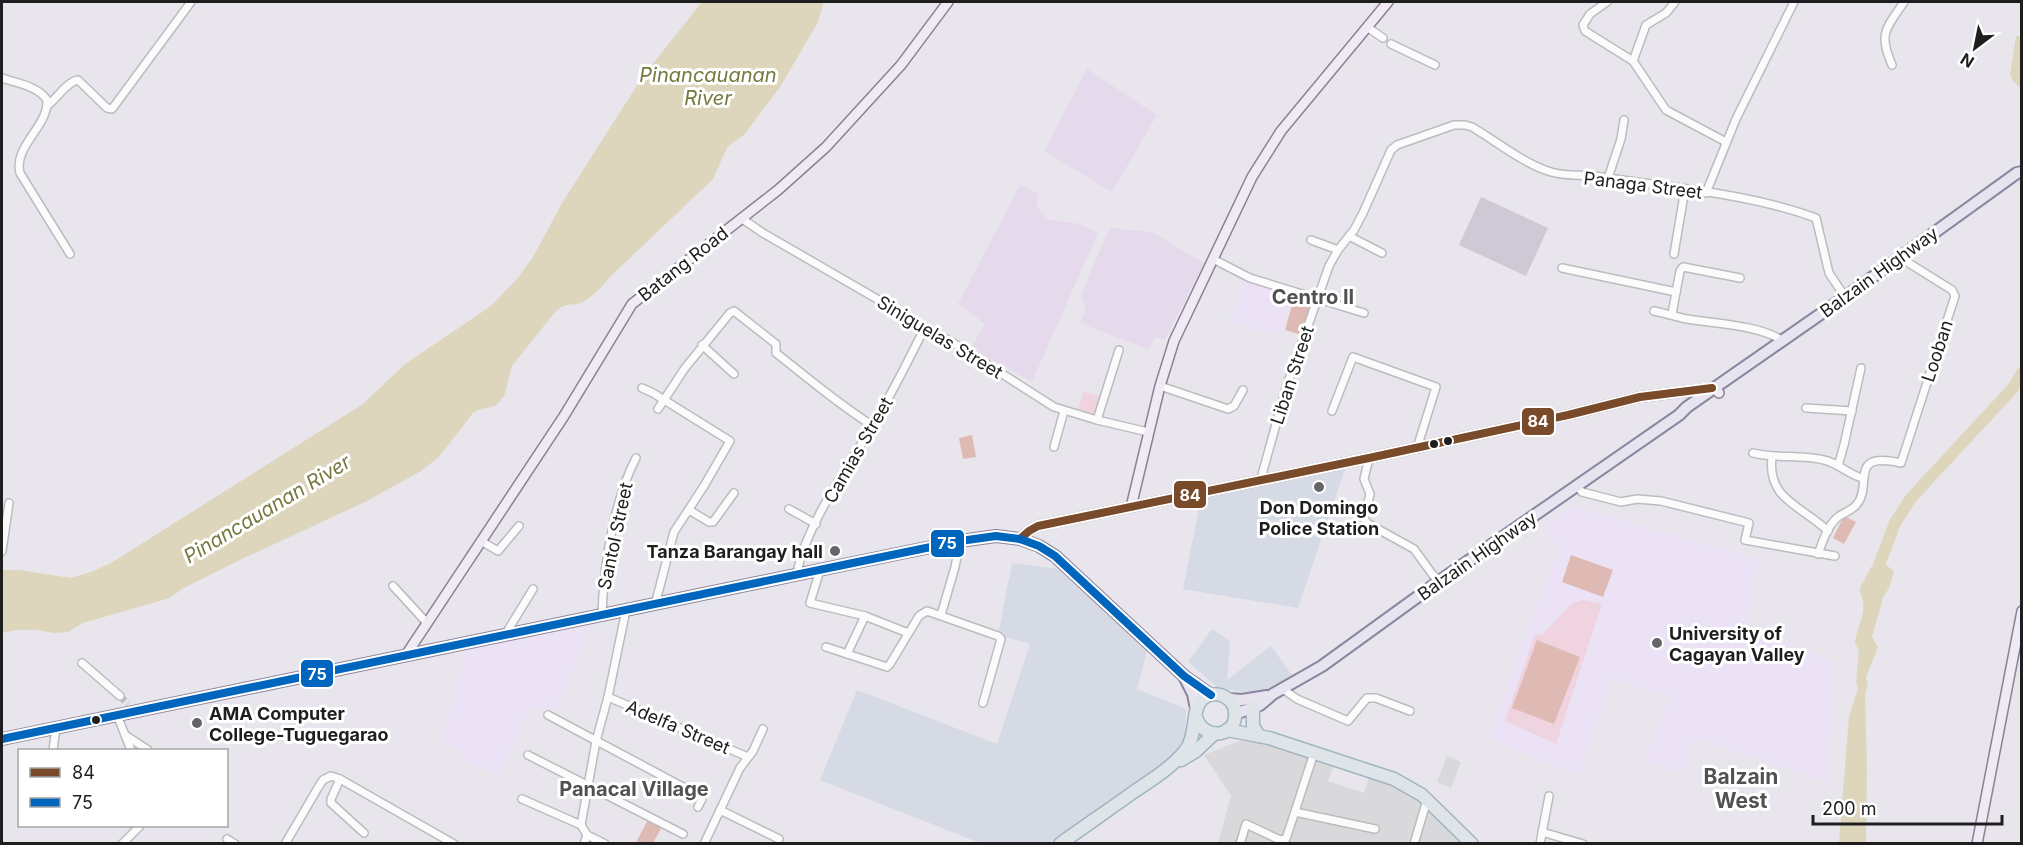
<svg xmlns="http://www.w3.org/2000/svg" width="2023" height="845" viewBox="0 0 2023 845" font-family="Inter,sans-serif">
	<rect width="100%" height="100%" fill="#e8e6ec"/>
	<g fill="#d9d8db">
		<polygon points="1239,741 1258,741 1334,765 1328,781 1364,793 1369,777 1396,786 1415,795 1466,843 1218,843 1231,796 1204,755"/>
		<polygon points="1447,756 1461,762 1451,788 1437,782"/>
	</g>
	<g fill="#d5dae5">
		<polygon points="1345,469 1298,608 1183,589 1201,498"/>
		<polygon points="1012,563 1058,569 1147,651 1137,689 1186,709 1185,730 1182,743 1175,753 1162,765 1049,843 980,843 820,780 857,690 997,744 1030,644 998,635"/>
		<polygon points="1212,629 1230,641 1227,680 1271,646 1292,675 1270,690 1246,693 1217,687 1188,662"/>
	</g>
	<g fill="#ece2f5">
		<polygon points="1242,279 1294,295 1281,337 1230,322"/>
		<polygon points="1572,506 1759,559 1746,625 1835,662 1827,782 1696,738 1683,773 1644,761 1669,697 1613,678 1578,776 1488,738 1559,546 1541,528"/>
		<polygon points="590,624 576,663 554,713 534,704 499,775 465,761 461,753 441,742 466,650"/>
	</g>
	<polygon fill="#cfc8d5" points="1481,197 1548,228 1526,276 1459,245"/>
	<g fill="#e5daec">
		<polygon points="1087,69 1157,115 1112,192 1044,151"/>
		<polygon points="1020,185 1039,194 1036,206 1048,219 1080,224 1098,233 1032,382 985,356 972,346 985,324 958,304"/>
		<polygon points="1110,228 1152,232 1204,263 1165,339 1155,337 1149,350 1080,323 1086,310 1081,294"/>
	</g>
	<g fill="#efd3df">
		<polygon points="1083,392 1104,397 1099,415 1078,409"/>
		<polygon points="1583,600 1602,604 1556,744 1505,721 1535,634 1542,635 1572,603"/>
	</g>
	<g fill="#dfbab4">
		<polygon points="1294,298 1311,303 1302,335 1285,330"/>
		<polygon points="972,435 976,457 963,459 959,438"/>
		<polygon points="1844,516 1856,522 1844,544 1833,538"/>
		<polygon points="1571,555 1613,570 1603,597 1562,582"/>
		<polygon points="1537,640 1580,657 1554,724 1512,708"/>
		<polygon points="648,820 662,827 653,843 635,844"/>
	</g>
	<g fill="#ded6bc">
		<path d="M702,2h122l-6,20 -38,65 -36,48 -16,11 -15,33 -101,96c-9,10 -18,21 -29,27 -11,5 -15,-1 -27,9l-44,55 -7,28 -5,7 -5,5 -17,4 -5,3 -34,44 -18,14 -56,31 -125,58 -58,29 -12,9 -87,25 -15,9 -13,1 -19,-3h-19l-15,3v-63h18l51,8 20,-6 20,-9 252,-159 42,-40 86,-58 26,-27 16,-22 29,-54 81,-127z"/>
		<polygon points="2016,36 2021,37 2021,88 2013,81 2010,75"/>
		<path d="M1879,565h7l8,6 -5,17 -6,10 -11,39 6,10 -12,30 2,9 -3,6 2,77 -1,74h-27l10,-127 9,-27 -2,-7 3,-31 -4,-8c2,-20 15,-31 4,-53l12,-23z"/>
	</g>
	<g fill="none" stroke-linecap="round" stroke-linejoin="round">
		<polyline stroke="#ded6bc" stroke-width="12" points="1877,580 1879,565 1895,523 1911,498 2013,388 2022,373"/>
		<polyline stroke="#c0bec3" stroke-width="7" stroke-dasharray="7 3.5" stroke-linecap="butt" points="120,696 128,704"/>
		<defs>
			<g id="street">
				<polyline points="1607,2 1590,14 1583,25 1585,31 1633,61 1666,110 1726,142"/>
				<polyline points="1367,27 1383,38"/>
				<polyline points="1391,44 1435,65"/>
				<polyline points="1633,61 1646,25 1666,13 1675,2"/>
				<path d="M1892,65c-14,-32 -6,-36 12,-63"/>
				<path d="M2,78c14,5 36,8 45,22 2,26 -34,46 -27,73l50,81"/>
				<path d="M47,106c9,-7 21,-25 31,-26l29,28 5,1 79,-107"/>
				<polyline points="1608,178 1621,139 1624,120"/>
				<polyline points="1706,193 1736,119 1794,2"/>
				<polyline points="741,218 763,233 960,347 1054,407 1097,420 1148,432"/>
				<polyline points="1349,236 1382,253"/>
				<polyline points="1311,240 1338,250"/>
				<polyline points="1674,254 1685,189"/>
				<polyline points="1213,259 1250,278 1364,313"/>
				<polyline points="1562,268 1676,292"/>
				<path d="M1654,311c10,2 19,5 28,7 30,6 76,6 101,23"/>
				<polyline points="1672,314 1680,271 1683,267 1740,278"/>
				<polyline points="702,345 734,374"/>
				<polyline points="1160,386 1228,409 1234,406 1243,390"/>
				<polyline points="642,388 653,393 730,441 704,486 674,532 655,605"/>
				<polyline points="1806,408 1852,411"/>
				<path d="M658,409l27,-41 45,-55 4,-2 42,33v9c32,25 62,51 97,73"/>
				<polyline points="1332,411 1353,357 1436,387 1417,448"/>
				<polyline points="1097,420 1119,350"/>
				<polyline points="1054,447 1064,411"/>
				<path d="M1753,453c23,6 48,1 71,7 14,3 24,14 38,18"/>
				<path d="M1772,457c-5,43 29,48 56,74"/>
				<polyline points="1369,458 1364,479 1370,494 1364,518 1367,523 1414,549 1438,582"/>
				<polyline points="1838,466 1844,445 1861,368"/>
				<path d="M1260,482l26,-94 43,-122 9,-16 16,-20 9,-17 28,-63 6,-5 57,-20h11l7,2c24,14 52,37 79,45 17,5 33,2 50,5 71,11 147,16 215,41l13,55 16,24"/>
				<polyline points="1577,486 1582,492 1621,502 1637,499 1661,501 1749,523 1745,540 1835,556"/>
				<polyline points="789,509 816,524"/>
				<polyline points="689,510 709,522 713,522 734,493"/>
				<polyline points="481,541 498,551 519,526"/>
				<polyline points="2,551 9,503"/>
				<path d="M1818,554c5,-13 9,-28 20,-37 6,-5 14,-6 19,-13 16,-19 -10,-53 44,-41l54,-167 -3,-6 -45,-28"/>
				<polyline points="820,570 810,603 865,616 908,633"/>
				<path d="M797,574c7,-45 50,-106 74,-146 20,-32 37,-67 54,-101"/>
				<polyline points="393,586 427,623"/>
				<polyline points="941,615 955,567 960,541"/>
				<path d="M602,616c1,-48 12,-116 34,-158"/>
				<polyline points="505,635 533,589"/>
				<polyline points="826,647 887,667 890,664 919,616 927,611 998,636 1001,639 983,703"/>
				<polyline points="847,654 865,616"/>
				<polyline points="82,663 120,696"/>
				<polyline points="1283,689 1297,699 1348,721 1367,698 1376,698 1410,711"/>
				<polyline points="608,697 748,757"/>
				<polyline points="117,715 131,750"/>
				<polyline points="548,715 698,795 702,799 698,807"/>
				<polyline points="125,735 148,750"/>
				<polyline points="53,750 56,728"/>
				<polyline points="528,755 683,834"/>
				<polyline points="340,779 331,799 331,803 364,833"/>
				<polyline points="522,799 581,825"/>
				<polyline points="720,810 779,839"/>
				<polyline points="1295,812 1375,829"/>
				<polyline points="1542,832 1583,844"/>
				<polyline points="587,835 605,844"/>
				<polyline points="227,839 235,844"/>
				<polyline points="122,844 140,826"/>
				<polyline points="285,844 319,786 323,780 331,776 340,779 454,844"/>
				<polyline points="584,844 587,835 581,825 596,741 608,697 626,610"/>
				<polyline points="704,844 740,768 753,751 763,729"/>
				<polyline points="1240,844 1246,824 1280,840 1286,839 1314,753"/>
				<polyline points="1414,844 1427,800"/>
				<polyline points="1540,844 1549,796"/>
			</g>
			<g id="secondary">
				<polyline points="1131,507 1160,386 1174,341 1252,177 1281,131 1388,2"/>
				<polyline points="1020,539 1029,531 1038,526 1369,458 1568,415 1640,397 1714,388 1719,393"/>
				<polyline points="406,655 564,416 632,304 778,190 826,147 901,65 948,2"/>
				<polyline points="1977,844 2022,611"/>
			</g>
			<g id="primary">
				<polyline points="1184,676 1193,694 1196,709"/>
				<polyline points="1229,699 1242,700 1267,696"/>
				<polyline points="1235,714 1260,705 1273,694 1322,666 1438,582 1679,415 1687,407 1845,297 2017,173 2022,172"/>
				<polyline points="2,739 848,564 960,541 996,536 1020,539 1039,546 1055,556 1184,676 1211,695"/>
			</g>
			<g id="highway">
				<polyline points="1253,708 1253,726 1259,736"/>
				<polyline points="1227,730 1269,738 1394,779 1422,795 1472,844"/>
				<polyline points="1181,760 1196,751 1214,734"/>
				<path d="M1060,844c25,-18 50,-35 75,-53 18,-12 37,-24 50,-40 13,-15 5,-45 20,-54 13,-8 30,2 30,16 2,25 -32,28 -39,4"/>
			</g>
		</defs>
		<use href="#street" stroke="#bcbbbe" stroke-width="10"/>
		<use href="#secondary" stroke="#8d8095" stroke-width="12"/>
		<use href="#primary" stroke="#8c85a0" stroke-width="14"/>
		<use href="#highway" stroke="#9fb5bf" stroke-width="15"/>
		<use href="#street" stroke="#fcfbfc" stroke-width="7"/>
		<use href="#secondary" stroke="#efeaf3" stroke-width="9"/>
		<use href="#primary" stroke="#e6e5ef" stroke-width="10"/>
		<use href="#highway" stroke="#dfe4e9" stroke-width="12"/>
		<defs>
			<polyline id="bus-1" points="1020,539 1029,531 1038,526 1369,458 1568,415 1640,397 1712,388"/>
			<polyline id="bus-2" points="2,739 848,564 960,541 996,536 1020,539 1039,546 1055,556 1184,676 1211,695"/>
		</defs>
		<use href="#bus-1" stroke="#fff" stroke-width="12"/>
		<use href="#bus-2" stroke="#fff" stroke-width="12"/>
		<use href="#bus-1" stroke="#7a4b2a" stroke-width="8"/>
		<use href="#bus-2" stroke="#0065bd" stroke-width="8"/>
	</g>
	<g fill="#1e1e1e" stroke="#fff" stroke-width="2">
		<circle cx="1448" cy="441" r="5"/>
		<circle cx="1434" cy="444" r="5"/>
		<circle cx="96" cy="720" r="5"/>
	</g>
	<g fill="#656466" stroke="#fff" stroke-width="2">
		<circle cx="1319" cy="487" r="6"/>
		<circle cx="835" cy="551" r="6"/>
		<circle cx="1657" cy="643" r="6"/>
		<circle cx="197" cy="723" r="6"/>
	</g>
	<g text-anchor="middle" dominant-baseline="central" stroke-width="6" stroke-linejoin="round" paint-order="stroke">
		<g font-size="18" fill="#1e1e1e" stroke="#fff">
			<text transform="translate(1643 185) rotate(7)">Panaga Street</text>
			<text transform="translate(683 264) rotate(-38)">Batang Road</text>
			<text transform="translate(1879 272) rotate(-36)">Balzain Highway</text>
			<text transform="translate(940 337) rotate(31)">Siniguelas Street</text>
			<text transform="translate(1937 351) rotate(-72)">Looban</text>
			<text transform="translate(1292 375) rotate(-72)">Liban Street</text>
			<text transform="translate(858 450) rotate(-60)">Camias Street</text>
			<text transform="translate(615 536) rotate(-78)">Santol Street</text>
			<text transform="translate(1477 556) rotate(-35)">Balzain Highway</text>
			<text transform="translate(678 727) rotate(23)">Adelfa Street</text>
		</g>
		<g font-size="18" font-weight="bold" fill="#1e1e1e" stroke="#fff" text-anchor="start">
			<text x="1319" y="507" text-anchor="middle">Don Domingo<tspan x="1319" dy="21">Police Station</tspan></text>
			<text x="823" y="551" text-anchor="end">Tanza Barangay hall</text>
			<text x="1669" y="633">University of<tspan x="1669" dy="21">Cagayan Valley</tspan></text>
			<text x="209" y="713">AMA Computer<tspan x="209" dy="21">College-Tuguegarao</tspan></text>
		</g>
		<g font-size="20" font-style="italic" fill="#75793e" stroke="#fff">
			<text x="708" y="75">Pinancauanan<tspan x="708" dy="23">River</tspan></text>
			<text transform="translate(267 509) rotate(-31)">Pinancauanan River</text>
		</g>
		<g font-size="20" font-weight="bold" fill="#515151" stroke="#fff">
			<text x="1313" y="297">Centro II</text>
			<text x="634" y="789">Panacal Village</text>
		</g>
		<g font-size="21" font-weight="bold" fill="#515151" stroke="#fff">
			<text x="1741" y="776">Balzain<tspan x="1741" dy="24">West</tspan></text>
		</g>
	</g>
	<g stroke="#fff" stroke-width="2">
		<rect x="1521" y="407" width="34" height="29" rx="6" fill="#7a4b2a"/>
		<rect x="1173" y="480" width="34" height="29" rx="6" fill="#7a4b2a"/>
		<rect x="930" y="529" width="35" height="29" rx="6" fill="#0065bd"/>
		<rect x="300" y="659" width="34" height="29" rx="6" fill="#0065bd"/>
	</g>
	<g font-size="16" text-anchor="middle" font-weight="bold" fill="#fff">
		<text x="1538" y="427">84</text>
		<text x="1190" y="501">84</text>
		<text x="947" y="549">75</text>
		<text x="317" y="680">75</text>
	</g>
	<rect width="2023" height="845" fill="none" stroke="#1e1e1e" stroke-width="6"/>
	<rect x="18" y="749" width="210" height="78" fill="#ffffff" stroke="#a5a5a5" stroke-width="1.5"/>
	<rect x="30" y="768" width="30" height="9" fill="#7a4b2a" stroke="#a5a5a5" stroke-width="1.5"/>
	<text x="72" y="779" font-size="18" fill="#1e1e1e">84</text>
	<rect x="30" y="798" width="30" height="9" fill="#0065bd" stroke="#a5a5a5" stroke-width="1.5"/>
	<text x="72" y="809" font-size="18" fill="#1e1e1e">75</text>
	<g transform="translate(1975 48) rotate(212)" stroke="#ffffff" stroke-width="4.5" paint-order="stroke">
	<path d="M0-4.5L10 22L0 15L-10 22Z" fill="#1e1e1e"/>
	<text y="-9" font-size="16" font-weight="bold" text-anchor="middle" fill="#1e1e1e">N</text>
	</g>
	<path d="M1813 815v9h189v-9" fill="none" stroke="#1e1e1e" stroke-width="3"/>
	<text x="1822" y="815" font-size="18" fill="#1e1e1e" stroke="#ffffff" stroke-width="4.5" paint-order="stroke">200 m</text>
</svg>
